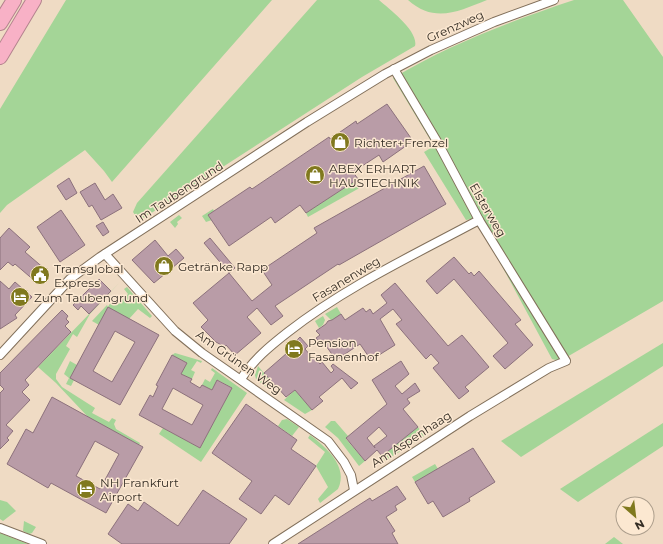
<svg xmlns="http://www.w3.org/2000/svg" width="663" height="544" viewBox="0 0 663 544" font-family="Montserrat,sans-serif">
	<rect width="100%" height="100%" fill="#efdbc4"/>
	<g fill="#a4d597">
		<polygon points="66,0 272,0 112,182 104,171 85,150 7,205 0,213 0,109"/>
		<path d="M317,0h62c10,9 40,31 36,46l-53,31 -223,144 -6,-9 4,-9z"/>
		<path d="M408,0h79c-28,11 -52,24 -79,0z"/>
		<path d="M574,0h49l40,57v244l-103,60 -8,-2 -76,-141 -10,2 -42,-68 10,-6 -41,-68c57,-34 118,-57 181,-78z"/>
		<polygon points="358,179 363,186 308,217 306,213"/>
		<polygon points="213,209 214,211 208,215 212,220 206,222 202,216"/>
		<polygon points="179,215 182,218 177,222 178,224 175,228 170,222"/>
		<polygon points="120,282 90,314 77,337 73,334 66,346 70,349 56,374 56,379 62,387 95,408 92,413 109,422 112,418 116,420 114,424 116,429 140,443 139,445 88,417 56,383 38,367"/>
		<polygon points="127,287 152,316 150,318 138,309 129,319 99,325 92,321 107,305 108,307 112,300 117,305 128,294 124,289"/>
		<polygon points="337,307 341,314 332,321 325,314"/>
		<polygon points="323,316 325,320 323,325 319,328 315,321"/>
		<polygon points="663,343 663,366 521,457 501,441"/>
		<polygon points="175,353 202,361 201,363 197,361 191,370 195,372 192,379 181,374 187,363 172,355"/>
		<polygon points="70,361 77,365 70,378 74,380 71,386 66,384 69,378 64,374"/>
		<polygon points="258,366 275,386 270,390 256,379 255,375"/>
		<polygon points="212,368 247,393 201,462 159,434 163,428 200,448 232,388 218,380 212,390 202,385 205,379 210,382 215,373 211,370"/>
		<polygon points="295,390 312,410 305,414 284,400"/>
		<polygon points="287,419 299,427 292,436 278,426 282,420"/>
		<polygon points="331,421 335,421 348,436 346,439 365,461 359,466 338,438 325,427"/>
		<polygon points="663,423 663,446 578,502 560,489"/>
		<polygon points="418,427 424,436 385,461 382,456"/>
		<path d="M310,435c16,12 39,32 28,54l-18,14 -2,-4 10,-12 -12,-21 9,-14 -17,-14z"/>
		<polygon points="435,464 438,469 415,482 412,477"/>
		<polygon points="0,500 7,502 16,511 3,521 0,519"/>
		<polygon points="24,521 36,527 32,533 29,534 23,531"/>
		<polygon points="0,533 28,544 0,544"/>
		<polygon points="614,537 623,544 605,544"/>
	</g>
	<g fill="#b99ca7" stroke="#8c717c" fill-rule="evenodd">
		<polygon points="387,104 413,141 383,162 379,155 353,172 358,179 306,213 300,205 275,223 271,217 229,246 208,215 250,187 252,189 329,137 330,139 356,121 357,124"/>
		<polygon points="424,166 446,204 339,265 338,264 275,306 283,316 271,325 257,308 247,317 261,333 235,355 226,345 225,347 216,342 201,327 208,320 193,303 229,273 252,301 272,285 262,270 317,233 314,228"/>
		<polygon points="69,178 77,193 66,200 57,186"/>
		<polygon points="95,183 105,200 113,194 122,208 101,220 92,205 89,207 80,192"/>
		<polygon points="61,210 85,245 60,262 37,227"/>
		<polygon points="103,222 109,232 103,236 96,226"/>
		<polygon points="9,228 30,247 25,252 46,270 36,282 15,264 13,266 8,262 0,270 0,238"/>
		<polygon points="210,238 235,268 229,273 204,243"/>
		<polygon points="155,240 168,256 176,249 184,258 154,283 132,260"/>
		<polygon points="454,257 469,274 471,272 474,276 479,271 521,320 515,324 533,345 505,369 493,356 508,343 454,279 437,294 426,281"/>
		<polygon points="99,279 111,291 89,314 81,306 78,310 73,305"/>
		<polygon points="0,281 9,289 15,282 32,297 15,315 17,318 0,329"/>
		<polygon points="395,283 448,346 462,335 489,367 465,387 469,391 459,399 433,368 439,363 431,354 426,359 396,324 402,320 393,309 380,319 395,345 371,360 360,344 336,360 324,343 321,345 316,338 320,335 316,331 326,324 328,321 332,320 341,314 345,320 363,308 366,312 370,309 373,314 387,303 381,295"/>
		<path d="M108,307l51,28 -39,70 -50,-27zM115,331l20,11 -23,40 -19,-11z"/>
		<polygon points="62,310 68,316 66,319 69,322 65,326 71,332 25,380 29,385 22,392 30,400 6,425 13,431 7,438 9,440 0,449 0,393 4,389 0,385 0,373"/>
		<polygon points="300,337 308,346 305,349 311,356 314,357 320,364 322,362 331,373 334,370 331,366 333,364 358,383 351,389 342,378 319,397 323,401 312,410 295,390 286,397 264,373 287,353 297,343 296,341"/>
		<path d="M172,355l15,8 -6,11 11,5 -2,3 10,6 2,-3 10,5 5,-10 15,8 -32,60 -61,-33 11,-20 3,2 5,-11 -2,-1zM173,388l30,17 -11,20 -30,-16z"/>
		<path d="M401,361l8,13 -14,12 7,8 13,-11 5,8 -13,8 3,4 -7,6 15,18 -36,29 -5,-6 -12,11 -19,-23 41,-34 -15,-24zM379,427l8,9 -13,10 1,2 -8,-10z"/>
		<path d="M52,397l91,50 -37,66 -55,-30 -3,5 -41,-24 19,-35 7,4zM95,441l24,13 -19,35 -24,-13z"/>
		<polygon points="246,404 297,440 291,449 316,466 289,505 275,495 261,514 239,499 252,481 212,453"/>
		<polygon points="473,448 495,482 469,498 470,501 443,517 433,501 428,504 415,482"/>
		<polygon points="397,486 406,499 395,506 397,510 386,517 395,531 392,533 398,544 298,544 370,498 372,501"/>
		<polygon points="203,490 247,519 229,544 122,544 108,534 128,504 138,511 144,502 178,526"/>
	</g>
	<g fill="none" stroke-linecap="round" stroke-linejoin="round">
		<defs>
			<g id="minor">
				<polyline points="105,254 175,331 202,353 328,441 344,462 351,475 354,490"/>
				<polyline points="0,355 70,279 100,257 307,122 385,74 431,50 494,22 554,0"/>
				<path d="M241,379c12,-19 29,-33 47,-47 59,-46 126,-77 191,-112"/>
				<polyline points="0,528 42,544"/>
				<polyline points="273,544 470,416 549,368 566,361 479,220 438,143 394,69"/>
			</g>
			<g id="motorway">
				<polyline points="0,23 14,0"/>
				<polyline points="0,57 34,0"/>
			</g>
		</defs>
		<use href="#minor" stroke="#82705b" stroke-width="10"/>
		<use href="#motorway" stroke="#b4838e" stroke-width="16"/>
		<use href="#minor" stroke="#fff" stroke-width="8"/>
		<use href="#motorway" stroke="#f8b1c6" stroke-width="14"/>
	</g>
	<defs>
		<symbol id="shop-disc" viewBox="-11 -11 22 22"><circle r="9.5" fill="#80791e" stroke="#fce8d1"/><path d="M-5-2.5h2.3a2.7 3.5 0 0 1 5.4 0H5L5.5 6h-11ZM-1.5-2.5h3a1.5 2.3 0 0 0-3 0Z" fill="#fff"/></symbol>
		<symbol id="civic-disc" viewBox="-11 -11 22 22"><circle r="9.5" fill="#80791e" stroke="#fce8d1"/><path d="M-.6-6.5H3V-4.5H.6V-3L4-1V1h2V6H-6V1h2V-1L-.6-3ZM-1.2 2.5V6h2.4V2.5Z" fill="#fff"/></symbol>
		<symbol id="hotel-disc" viewBox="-11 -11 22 22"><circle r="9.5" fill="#80791e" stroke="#fce8d1"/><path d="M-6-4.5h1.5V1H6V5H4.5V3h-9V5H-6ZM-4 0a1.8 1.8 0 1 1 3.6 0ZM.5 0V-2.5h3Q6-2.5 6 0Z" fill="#fff"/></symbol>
	</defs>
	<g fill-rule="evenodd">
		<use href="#shop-disc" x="329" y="131" width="22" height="22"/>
		<use href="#shop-disc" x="304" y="164" width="22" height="22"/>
		<use href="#shop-disc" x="153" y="255" width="22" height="22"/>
		<use href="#civic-disc" x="29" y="264" width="22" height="22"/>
		<use href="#hotel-disc" x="9" y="286" width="22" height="22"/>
		<use href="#hotel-disc" x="283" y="338" width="22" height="22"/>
		<use href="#hotel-disc" x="75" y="478" width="22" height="22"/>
	</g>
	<g text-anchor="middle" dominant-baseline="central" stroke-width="3" stroke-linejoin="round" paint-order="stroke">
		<g font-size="12" fill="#352e25" stroke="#fce8d1">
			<text transform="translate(455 26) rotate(-24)">Grenzweg</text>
			<text transform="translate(179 192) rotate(-33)">Im Taubengrund</text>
			<text transform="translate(488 210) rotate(60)">Elsterweg</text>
			<text transform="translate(346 279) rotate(-31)">Fasanenweg</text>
			<text transform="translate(239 362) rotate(35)">Am Grünen Weg</text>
			<text transform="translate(411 439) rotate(-33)">Am Aspenhaag</text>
		</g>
		<g font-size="12" fill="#352e25" stroke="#fce8d1" text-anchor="start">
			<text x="354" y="142">Richter+Frenzel</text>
			<text x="329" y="168">ABEX ERHART<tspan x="329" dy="14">HAUSTECHNIK</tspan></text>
			<text x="178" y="266">Getränke Rapp</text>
			<text x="54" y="268">Transglobal<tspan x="54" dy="14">Express</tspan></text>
			<text x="34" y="297">Zum Taubengrund</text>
			<text x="308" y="342">Pension<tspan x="308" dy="14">Fasanenhof</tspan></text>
			<text x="100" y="482">NH Frankfurt<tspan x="100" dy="14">Airport</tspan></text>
		</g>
	</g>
	<g transform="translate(635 516) rotate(152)"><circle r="19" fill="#fce8d1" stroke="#ac9e8c"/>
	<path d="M0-3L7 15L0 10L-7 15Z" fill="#80791e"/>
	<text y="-6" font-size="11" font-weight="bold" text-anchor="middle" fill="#352e25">N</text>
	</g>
</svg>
